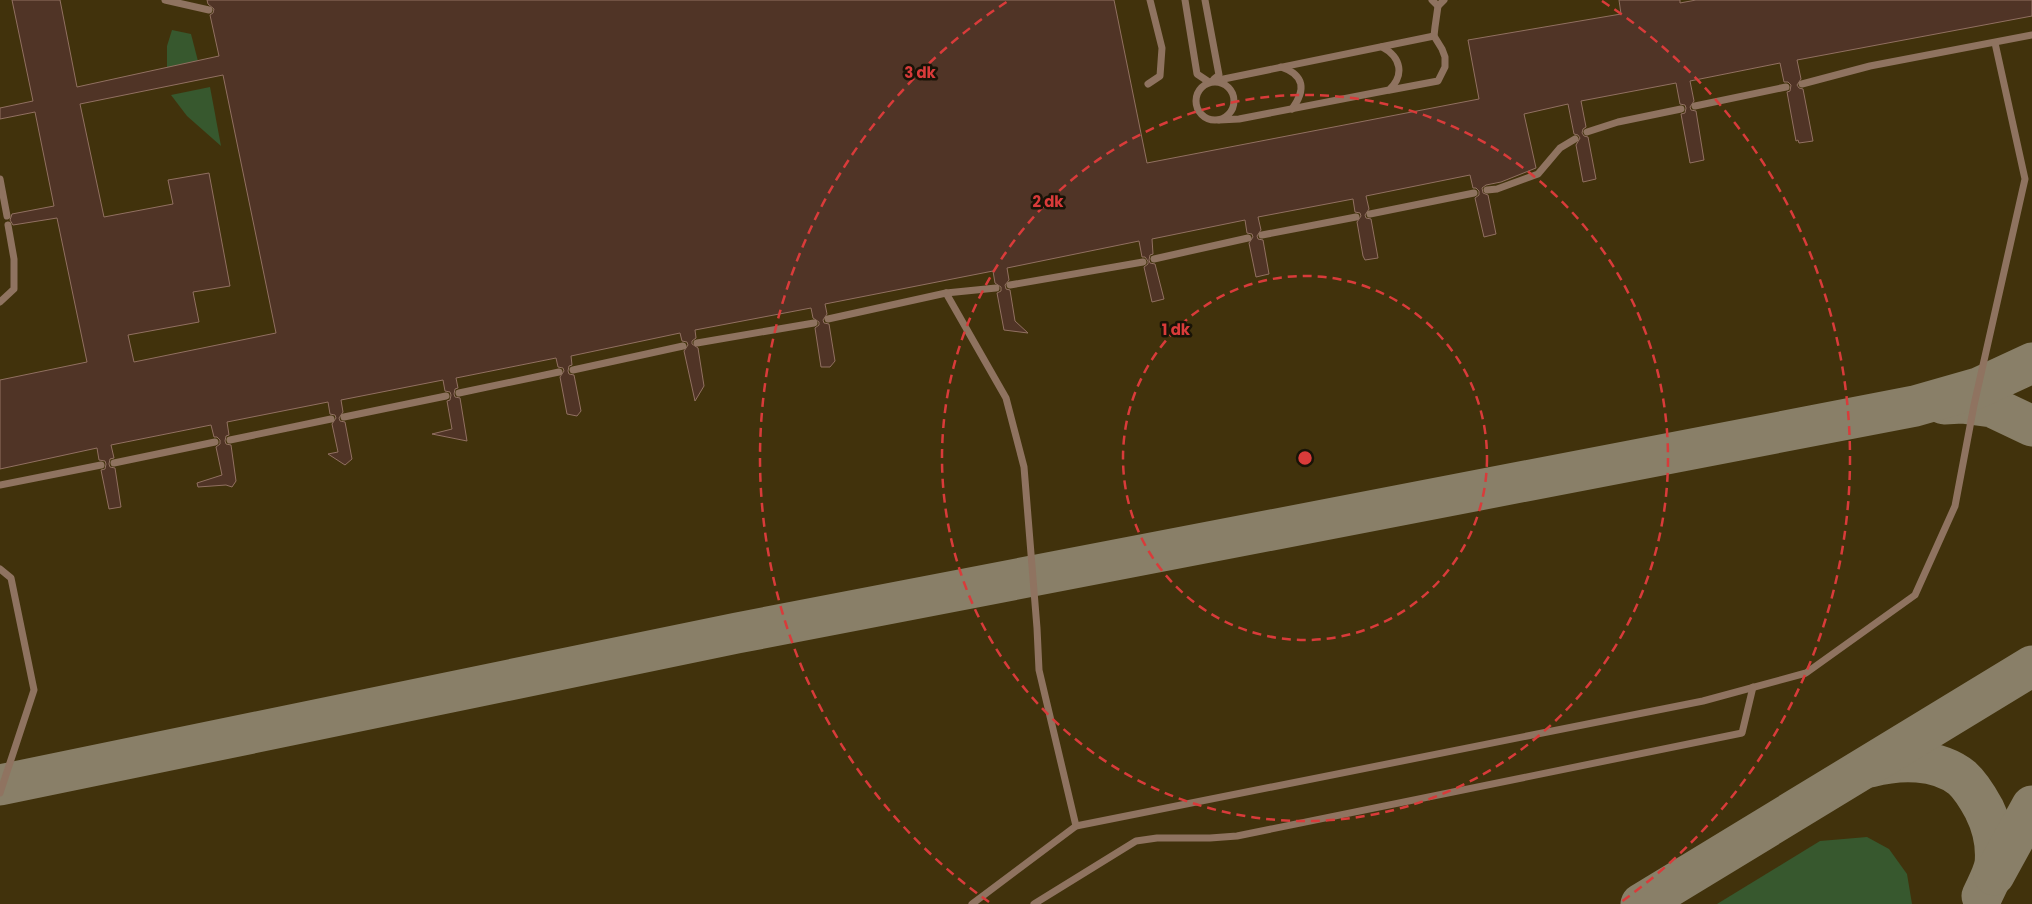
<svg xmlns="http://www.w3.org/2000/svg" width="2032" height="904" viewBox="0 0 2032 904" font-family="Poppins,sans-serif">
	<rect width="100%" height="100%" fill="#362a0d"/>
	<rect fill="#41320c" x="0" y="0" width="2032" height="904"/>
	<g fill="#37582e">
		<polygon points="172,30 191,34 199,65 167,70 167,46"/>
		<polygon points="210,87 221,146 187,116 171,95"/>
		<polygon points="1867,837 1889,849 1907,874 1912,904 1717,904 1820,841"/>
	</g>
	<g fill="none" stroke-linecap="round" stroke-linejoin="round">
		<g stroke="#897f68" stroke-width="41">
			<polyline points="1944,404 1962,403 1992,407 2032,426"/>
			<path d="M1870,767c29,-8 67,-9 92,11 9,8 16,20 22,31 9,18 13,35 11,55 -2,11 -9,23 -13,32"/>
			<polyline points="0,785 737,633 1915,406 1978,388 2032,363"/>
			<polyline points="1994,875 2032,806"/>
			<polyline points="1641,904 2032,666"/>
		</g>
	</g>
	<path fill="#503426" stroke="#917061" fill-rule="evenodd" d="M12,0h48l17,87 142,-31 -9,-41 3,-2 1,-4 -6,-5 -1,-4h907l33,163 332,-64 -11,-59 153,-26 -2,-14h61v3l16,-3h336v16l-235,44 4,19 -4,6 2,3 4,1 10,52 -14,2 -1,-3 -2,1 -9,-49 3,-1 1,-6 -3,-3h-4l-4,-19 -90,18 4,20 -4,6 1,3 5,1 8,49 -14,3 -9,-49 4,-1 1,-5 -1,-3 -5,-1 -4,-21 -95,18 5,26 -3,2 -1,4 2,3 4,1 8,42 -13,3 -7,-37 4,-7 -2,-3 -4,-1 -6,-30 -44,10 12,54 -35,14 -15,3 -4,3 1,5 5,2 8,39 -12,3 -9,-39 4,-3v-4l-3,-3h-3l-3,-13 -104,21 3,13 -4,6 1,3 5,1 7,39 -13,2 -2,-4 -6,-34 4,-6 -1,-3 -5,-1 -2,-13 -95,18 3,13 -4,6 1,3 5,1 6,34 -13,3 -7,-34 4,-6 -1,-3 -5,-1 -2,-13 -93,19 1,15 -3,1 -1,5 1,3 5,1 9,35 -12,3 -8,-35 4,-3v-3l-3,-4h-3l-3,-16 -132,27 2,12 -4,5 1,4 4,1 5,31 13,12 -24,-3 -7,-37 4,-2v-4l-6,-4 -2,-12 -168,33 2,10 -4,6 1,3 5,1 6,37 -5,6h-9l-6,-39 4,-3v-3l-6,-4 -2,-10 -116,22 1,8 -4,3v3l6,4 6,38 -9,15 -11,-50 4,-6 -1,-3 -5,-1 -2,-8 -109,23 1,9 -3,1 -1,5 1,3 5,1 7,36 -4,5 -10,-2 -7,-37 4,-6 -1,-3 -5,-1 -2,-9 -100,20 2,10 -3,1 -1,5 1,3 5,1 7,43 -35,-7 20,-5 -5,-28 3,-1 1,-5 -1,-3 -5,-1 -2,-11 -102,20 2,12 -4,6 1,3 5,1 7,37 -7,6 -17,-11 10,-2 -6,-28 4,-6 -1,-3 -5,-1 -2,-12 -101,20 2,13 -3,1 -1,5 1,3 5,1 5,36 -4,6 -6,-2 -28,2 -1,-4 25,-8 -6,-28 4,-3v-4l-3,-3h-3l-3,-12 -100,20 3,13 -4,1 -1,5 1,3 5,1 6,39 -12,2 -8,-39 4,-1 1,-5 -1,-3 -6,-1 -2,-12 -97,21v-89l87,-18 -30,-144 -44,7 -3,-5 2,-6 42,-8 -19,-94 -35,7v-11l33,-7zM223,75l53,258 -142,29 -6,-27 71,-13 -6,-30 37,-6 -21,-113 -41,7 5,24 -69,13 -24,-113z"/>
	<g fill="none" stroke-linecap="round" stroke-linejoin="round">
		<g stroke="#8f7360" stroke-width="7">
			<polyline points="165,0 209,10"/>
			<polyline points="1185,0 1197,74 1209,82 1434,36"/>
			<polyline points="1205,0 1219,75 1214,79"/>
			<polyline points="1432,0 1438,6"/>
			<path d="M1281,67c24,8 25,23 11,42"/>
			<circle cx="1215" cy="101" r="19"/>
			<polyline points="1148,84 1160,76 1162,48 1150,0"/>
			<polyline points="1802,84 1870,66 2032,35"/>
			<polyline points="1390,90 1438,81 1445,67 1445,57 1442,49 1434,36 1435,27 1438,6 1444,0"/>
			<polyline points="1695,106 1786,87"/>
			<path d="M1219,120l20,-1 150,-29c16,-15 12,-33 -7,-43"/>
			<polyline points="1587,132 1618,122 1681,109"/>
			<polyline points="0,179 7,216"/>
			<polyline points="1487,190 1497,189 1538,174 1560,148 1575,139"/>
			<polyline points="1370,214 1474,193"/>
			<polyline points="1262,235 1356,217"/>
			<polyline points="1154,259 1248,238"/>
			<polyline points="1010,285 1143,262"/>
			<polyline points="946,293 1006,398 1024,467 1037,628 1039,670 1076,826"/>
			<polyline points="0,302 14,289 14,259 8,225"/>
			<polyline points="828,319 946,293 996,288"/>
			<polyline points="697,343 814,323"/>
			<polyline points="573,370 683,346"/>
			<polyline points="459,393 559,372"/>
			<polyline points="344,417 446,396"/>
			<polyline points="230,440 331,419"/>
			<polyline points="114,463 215,442"/>
			<polyline points="0,485 101,465"/>
			<polyline points="0,569 11,578 34,690 0,793"/>
			<polyline points="972,904 1076,826 1703,701 1806,673 1915,595 1955,506 1974,405 2025,179 1995,43"/>
			<polyline points="1034,904 1136,841 1157,838 1210,838 1237,836 1742,733 1753,687"/>
		</g>
	</g>
	<g fill="none" stroke="#d93b3a" stroke-width="2.5" stroke-dasharray="9 6">
		<circle cx="1305" cy="458" r="182"/>
		<circle cx="1305" cy="458" r="363"/>
		<path d="M989 902A545 545 0 0 1 1008 1M1602 1A545 545 0 0 1 1621 902"/>
	</g>
	<circle cx="1305" cy="458" r="8" fill="#d93b3a" stroke="#181307" stroke-width="2.5"/>
	<g font-size="15" text-anchor="middle" font-weight="bold" fill="#d93b3a" stroke="#181307" stroke-width="5" stroke-linejoin="round" paint-order="stroke">
		<text x="920" y="78">3 dk</text>
		<text x="1048" y="207">2 dk</text>
		<text x="1176" y="335">1 dk</text>
	</g>
</svg>
